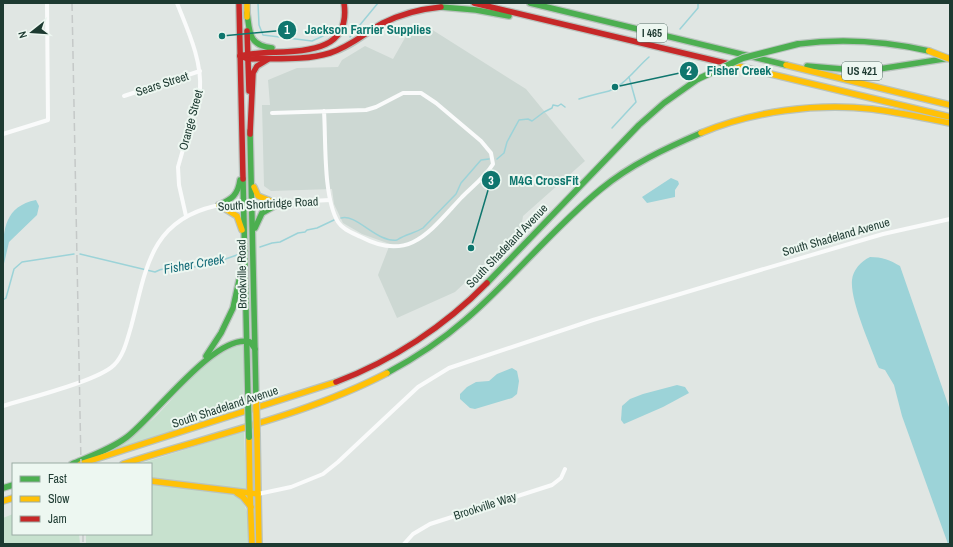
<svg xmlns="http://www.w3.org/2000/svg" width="953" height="547" viewBox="0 0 953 547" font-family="'Archivo Narrow',sans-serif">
	<rect width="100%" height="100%" fill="#e0e6e3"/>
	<polygon fill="#cdd8d3" points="410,29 431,29 526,89 585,161 523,216 521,230 455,292 397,318 378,275 390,244 362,234 343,223 334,204 332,189 271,191 264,186 262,105 270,105 268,80 297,68 338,67 342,60 365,46 393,59"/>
	<g fill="#c7e1ce">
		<path d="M239,345l5,1 -1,63 -143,47c19,-12 37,-23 53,-37 27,-25 49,-64 86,-74z"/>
		<polygon points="244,431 246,489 151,480 151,464 139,464"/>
		<path d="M151,484l81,10c20,10 16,30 17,48l-1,2h-162v-10h65z"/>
		<polygon points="13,514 13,534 79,534 80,544 3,544 3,518"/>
	</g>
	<g fill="#9cd3d8">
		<polygon points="671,178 678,181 679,184 675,190 675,197 647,203 642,197"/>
		<path d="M36,200l3,6 -2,9 -28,27 -6,26c0,-30 -3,-61 33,-68z"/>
		<path d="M870,257c12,0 20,3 30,9l50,144v134h-2l-46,-128 -8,-31 -9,-15 -6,-2 -2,-4c-7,-20 -27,-63 -25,-84 1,-10 9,-19 18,-23z"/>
		<polygon points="512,368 517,371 519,381 517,394 512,398 475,409 470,408 460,399 460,394 467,387 476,382 489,381 497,374"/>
		<polygon points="677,385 685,387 689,393 663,407 624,424 621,420 622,406 630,399 643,394"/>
	</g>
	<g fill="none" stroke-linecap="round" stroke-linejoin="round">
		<g stroke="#9cd3d8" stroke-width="1.5">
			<polyline points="258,3 259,25 263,35 312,41 323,36 330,30"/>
			<polyline points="680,29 698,8 698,3"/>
			<polyline points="350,37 378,3"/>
			<path d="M579,99c9,-3 17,-5 26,-7 17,-3 31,-24 44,-35"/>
			<polyline points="612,128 636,102 629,77"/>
			<polyline points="497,159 504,153 507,142 519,120 528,119 532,121 544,112 552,108 553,105 558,106 561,104 565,107"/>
			<path d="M341,218c15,-5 36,25 56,22 10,-7 17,-6 26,-12l33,-34 5,-11 20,-23 8,-1"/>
			<polyline points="260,247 272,243 280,242 298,233 305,232 307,230 317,228 334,220"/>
			<path d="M80,254l75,18c10,-6 23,-3 34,-4 16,-3 32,-7 48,-13"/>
			<polyline points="3,300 6,298 14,269 22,262 74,254"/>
		</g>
		<defs>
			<g id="fast">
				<polyline points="530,3 786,65"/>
				<polyline points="441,7 476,10 509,16"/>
				<path d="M247,13c3,20 1,32 25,35"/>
				<path d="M798,44c45,-6 87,-3 131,7"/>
				<polyline points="807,66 866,71 950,58"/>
				<polyline points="250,131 256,397"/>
				<polyline points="243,179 248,400"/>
				<path d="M219,205c13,-6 19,-10 21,-25"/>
				<polyline points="255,228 262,213 278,204"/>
				<polyline points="487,283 639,125 664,103 698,79"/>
				<polyline points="206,356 221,333 233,308 245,253"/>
				<path d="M387,373c28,-15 54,-32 78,-53 48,-41 87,-91 136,-131 29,-24 65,-41 100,-56"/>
				<path d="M72,464c19,-8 39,-15 55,-27 27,-20 89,-105 123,-95l5,7"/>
				<polyline points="3,488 13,485"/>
			</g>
			<g id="slow">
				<polyline points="247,3 247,17"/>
				<polyline points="729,64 950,117"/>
				<polyline points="786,65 950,105"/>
				<path d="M701,133c52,-22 115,-30 171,-24 26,3 52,9 78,14"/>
				<polyline points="254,187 258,196 278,204"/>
				<polyline points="219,205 237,216 242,230"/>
				<polyline points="249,437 250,493 258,494 257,435"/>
				<polyline points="80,464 336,382"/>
				<path d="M123,464c86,-28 184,-49 264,-91"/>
				<polyline points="151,481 250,493"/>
				<polyline points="237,493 243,497 251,507"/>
				<polyline points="250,493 252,544"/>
				<polyline points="258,494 259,544"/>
				<polyline points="3,501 13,498"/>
			</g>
			<g id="jam">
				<polyline points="239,3 243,179"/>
				<polyline points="474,3 729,64"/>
				<polyline points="247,31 249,91"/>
				<path d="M240,56l8,3c27,-1 56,2 82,-6 20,-6 35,-20 53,-30 18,-9 38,-14 58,-16"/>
				<path d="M240,56c36,-10 113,10 104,-53"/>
				<polyline points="250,134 253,73 257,66 267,60"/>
				<path d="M336,382c56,-21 109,-56 151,-99"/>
			</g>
		</defs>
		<use href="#fast" stroke="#b9c3be" stroke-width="8"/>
		<use href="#slow" stroke="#b9c3be" stroke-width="8"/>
		<use href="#jam" stroke="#b9c3be" stroke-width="8"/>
		<g stroke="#fafbfb" stroke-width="4">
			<path d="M177,3c11,28 25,57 23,87l-22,77 1,18 7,31"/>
			<polyline points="124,96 200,71"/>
			<path d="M272,113l94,-3 10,-3 27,-14h18l15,10 45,38 10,12 2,11c-7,12 -21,23 -31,33 -32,34 -52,66 -101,40 -8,-4 -18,-7 -23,-15 -15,-25 -12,-81 -14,-111"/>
			<polyline points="3,134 48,120 47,3"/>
			<path d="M3,406c25,-8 95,-25 111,-41 10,-10 13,-25 17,-38 15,-56 18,-106 84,-121l115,-6"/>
			<polyline points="258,494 291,487 323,474 338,462 418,387 449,368 593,320 757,271 883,234 950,219"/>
			<polyline points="404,544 413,534 430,524 552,485 561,478 565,469"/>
		</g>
		<use href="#fast" stroke="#4caf50" stroke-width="5.5"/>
		<use href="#slow" stroke="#ffc107" stroke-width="5.5"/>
		<use href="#jam" stroke="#c62828" stroke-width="5.5"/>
		<g stroke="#c5c9c8" stroke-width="1.5" stroke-dasharray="8 4" stroke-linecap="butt">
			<polyline points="72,3 81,464"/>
			<polyline points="83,534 83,544"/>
		</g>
		<defs>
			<g id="fast-bridge">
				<polyline points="698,79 743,58 798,44"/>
				<polyline points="248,400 249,437"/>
			</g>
			<g id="slow-bridge">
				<polyline points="929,51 950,59"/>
				<polyline points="256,397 257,435"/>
			</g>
		</defs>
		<use href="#fast-bridge" stroke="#bac4c0" stroke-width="8" stroke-linecap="butt"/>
		<use href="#slow-bridge" stroke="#bac4c0" stroke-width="8" stroke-linecap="butt"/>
		<use href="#fast-bridge" stroke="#4caf50" stroke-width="6"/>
		<use href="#slow-bridge" stroke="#ffc107" stroke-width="6"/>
	</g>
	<g text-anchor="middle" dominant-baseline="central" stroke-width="4" stroke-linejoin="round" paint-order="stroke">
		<g fill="#edf7f1" stroke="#5b736b" stroke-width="1">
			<rect x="637" y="24" width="30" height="18" rx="3"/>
			<rect x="842" y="62" width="40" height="18" rx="3"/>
		</g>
		<g font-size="11" font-weight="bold" fill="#1d3a31">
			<text x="652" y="33">I 465</text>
			<text x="862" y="71">US 421</text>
		</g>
		<g font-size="12" fill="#1d3a31" stroke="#edf7f1">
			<text transform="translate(162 84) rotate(-18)">Sears Street</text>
			<text transform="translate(191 120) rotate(-75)">Orange Street</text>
			<text transform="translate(268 204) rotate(-3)">South Shortridge Road</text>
			<text transform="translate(836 237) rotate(-16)">South Shadeland Avenue</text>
			<text transform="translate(507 246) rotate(-46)">South Shadeland Avenue</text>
			<text transform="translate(242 274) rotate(-91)">Brookville Road</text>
			<text transform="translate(225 407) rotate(-18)">South Shadeland Avenue</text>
			<text transform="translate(485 506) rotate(-18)">Brookville Way</text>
		</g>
		<g font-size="13" font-style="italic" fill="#156c79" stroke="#edf7f1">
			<text transform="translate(194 264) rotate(-10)">Fisher Creek</text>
		</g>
	</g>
	<path fill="none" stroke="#0f766e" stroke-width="1.5" d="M222 36L287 30M615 87L689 71M471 248L491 180"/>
	<g fill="#0f766e" stroke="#edf7f1" stroke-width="1.5">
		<circle cx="222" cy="36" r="4"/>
		<circle cx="615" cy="87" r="4"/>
		<circle cx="471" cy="248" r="4"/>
		<circle cx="287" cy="30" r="10"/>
		<circle cx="689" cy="71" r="10"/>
		<circle cx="491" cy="180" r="10"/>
	</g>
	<g font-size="12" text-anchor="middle" font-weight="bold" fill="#fff">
		<text x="287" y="34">1</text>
		<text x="689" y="75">2</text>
		<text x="491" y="185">3</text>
	</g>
	<g font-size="13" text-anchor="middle" font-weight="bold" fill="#0f766e" stroke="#edf7f1" stroke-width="4" stroke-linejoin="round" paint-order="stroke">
		<text x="368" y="34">Jackson Farrier Supplies</text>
		<text x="739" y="75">Fisher Creek</text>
		<text x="544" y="185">M4G CrossFit</text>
	</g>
	<rect width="953" height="547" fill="none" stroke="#1d3a31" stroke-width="8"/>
	<rect x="12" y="463" width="140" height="72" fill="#edf7f1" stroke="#9aaba4"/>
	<rect x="20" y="476" width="20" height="6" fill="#4caf50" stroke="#9aaba4"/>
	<text x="48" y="483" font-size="12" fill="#1d3a31">Fast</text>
	<rect x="20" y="496" width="20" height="6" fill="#ffc107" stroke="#9aaba4"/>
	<text x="48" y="503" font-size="12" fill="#1d3a31">Slow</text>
	<rect x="20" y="516" width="20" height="6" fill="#c62828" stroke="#9aaba4"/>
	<text x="48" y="523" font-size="12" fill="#1d3a31">Jam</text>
	<g transform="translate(32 32) rotate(253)" stroke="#edf7f1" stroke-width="3" paint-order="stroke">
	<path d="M0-3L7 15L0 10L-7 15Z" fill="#1d3a31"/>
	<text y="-6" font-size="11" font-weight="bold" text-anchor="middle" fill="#1d3a31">N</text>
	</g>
</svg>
